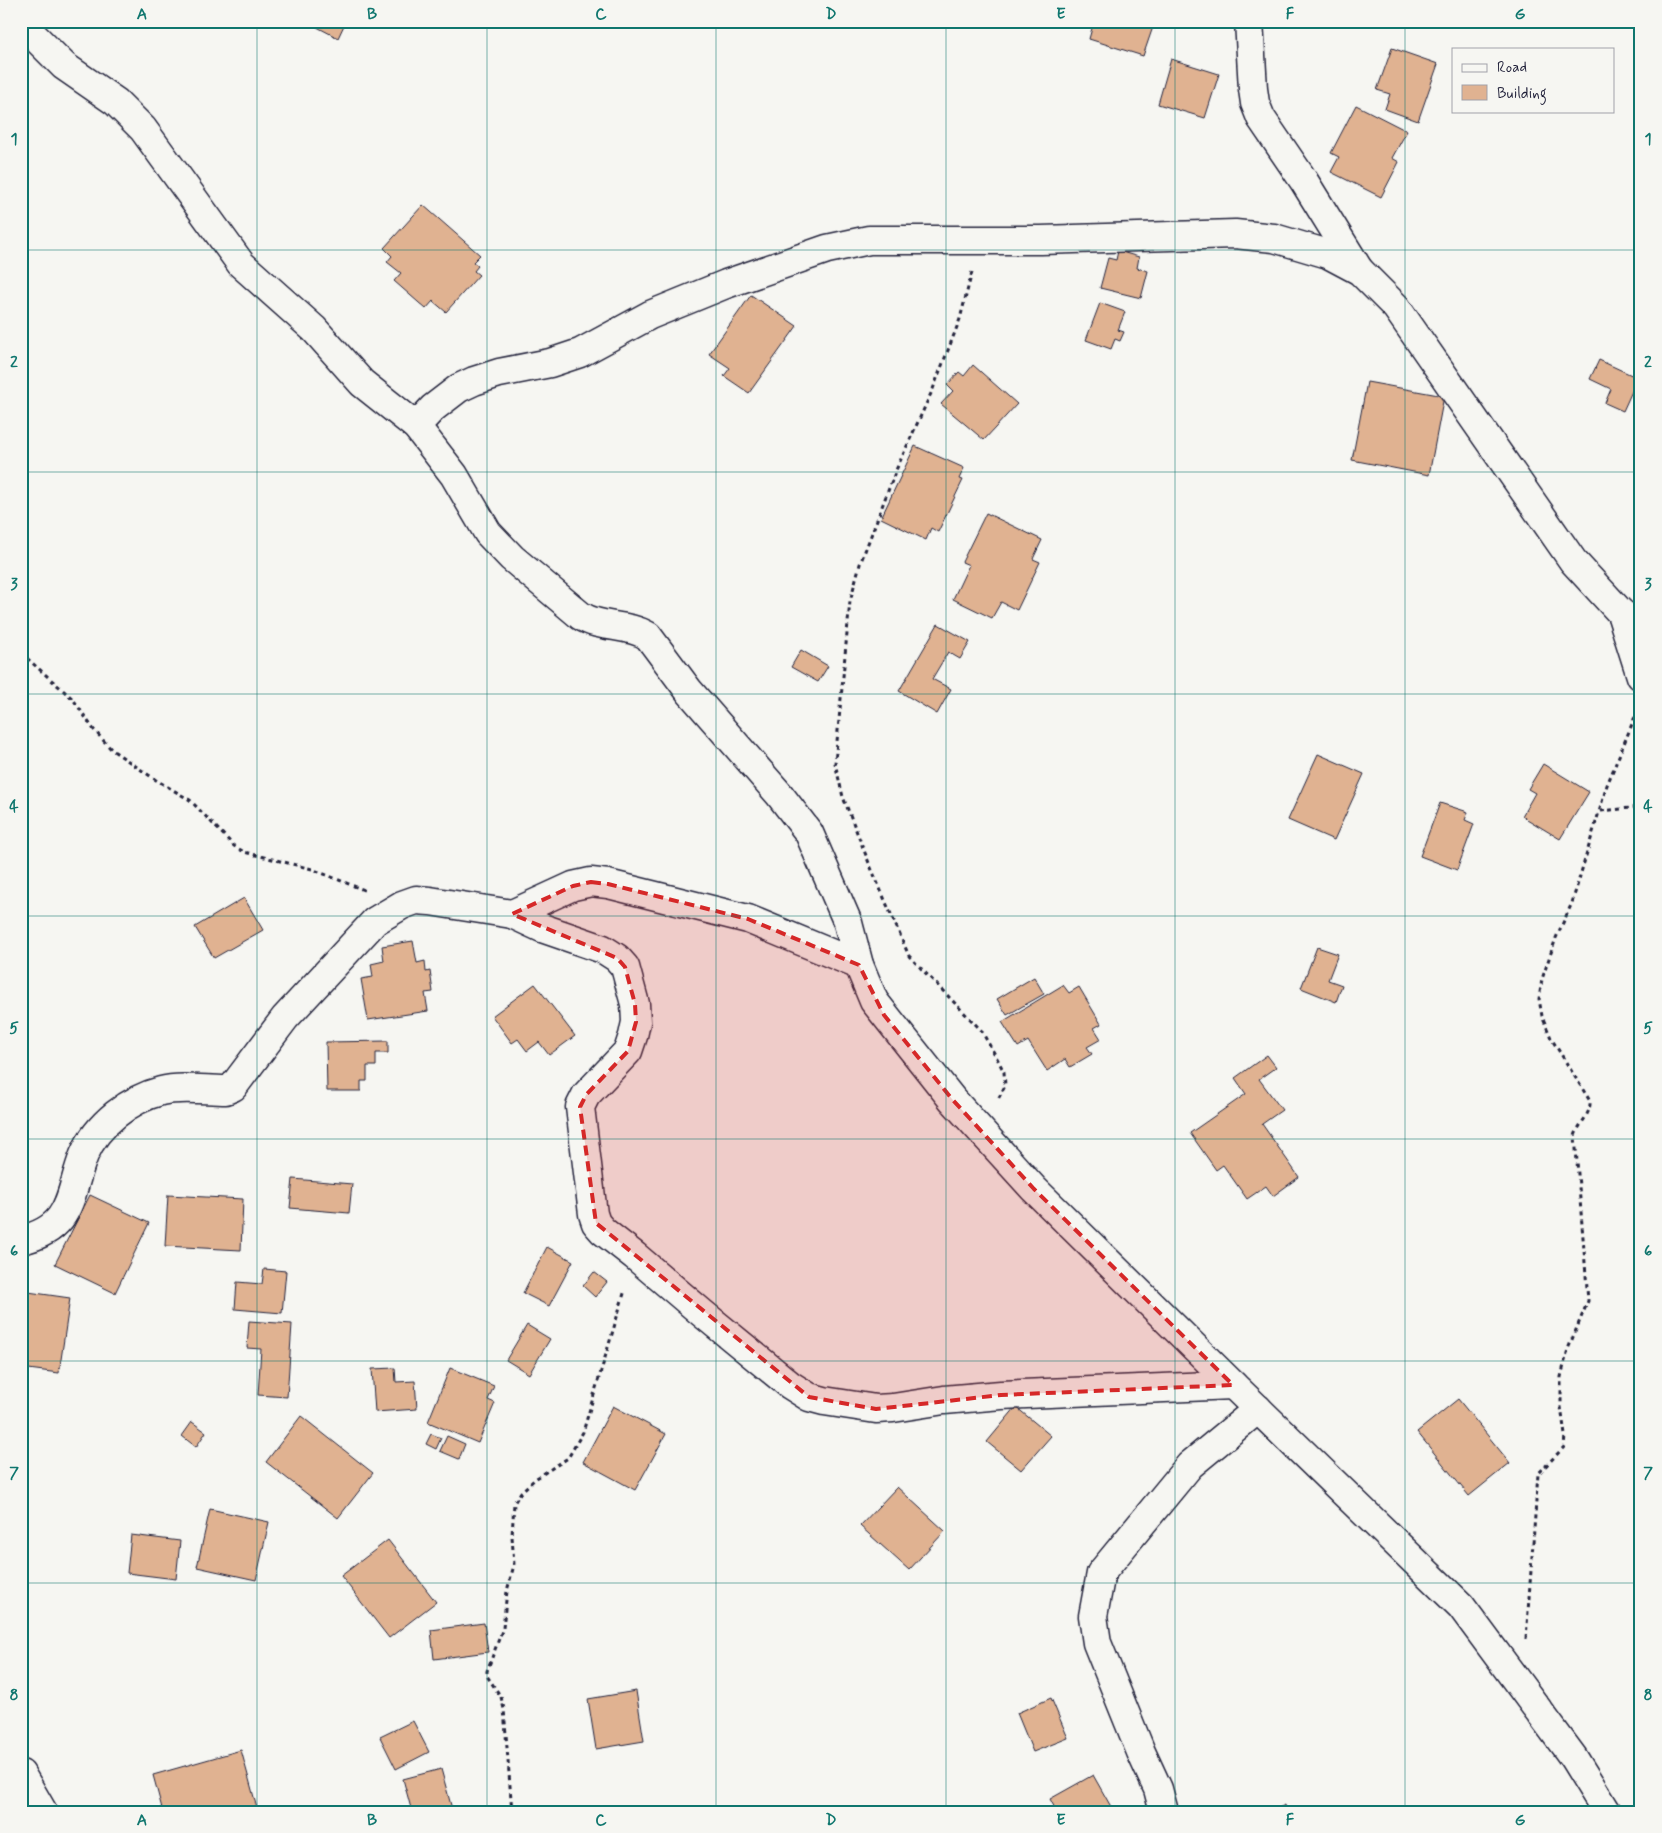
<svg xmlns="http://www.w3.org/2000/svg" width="1662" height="1833" viewBox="0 0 1662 1833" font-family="Mynerve,sans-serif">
	<rect width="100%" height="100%" fill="#f6f6f2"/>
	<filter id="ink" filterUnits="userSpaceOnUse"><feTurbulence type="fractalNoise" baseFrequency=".02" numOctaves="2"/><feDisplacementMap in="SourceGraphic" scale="10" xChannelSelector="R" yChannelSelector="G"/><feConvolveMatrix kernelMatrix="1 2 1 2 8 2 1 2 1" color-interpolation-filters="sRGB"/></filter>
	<g filter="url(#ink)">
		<g fill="#e0b291" stroke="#22223b">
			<polygon points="320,21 346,21 338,38 317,27"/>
			<polygon points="1094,21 1155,21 1143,56 1089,39"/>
			<polygon points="1392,48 1438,64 1418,121 1385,109 1390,94 1377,90"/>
			<polygon points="1171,59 1219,74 1205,118 1158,104"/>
			<polygon points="1356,105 1407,131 1392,158 1399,162 1381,197 1331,172 1339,157 1331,153"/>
			<polygon points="423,205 480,255 473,262 478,266 474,271 479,275 446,312 433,301 426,309 394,281 401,273 387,262 392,256 384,248"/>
			<polygon points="1118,251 1139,257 1137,268 1148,271 1141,298 1100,288 1108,258 1116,260"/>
			<polygon points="751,295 797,326 749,393 724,376 730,368 709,354"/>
			<polygon points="1100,303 1125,312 1118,330 1124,332 1120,341 1115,339 1111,349 1086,340"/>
			<polygon points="1599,360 1638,378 1623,411 1605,403 1611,389 1590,379"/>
			<polygon points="973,365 1017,404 984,440 941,404 953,391 947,385 959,372 964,376"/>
			<polygon points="1367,382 1444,396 1429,475 1352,460"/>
			<polygon points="915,446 964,468 959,479 963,480 938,532 931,528 926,540 881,518"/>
			<polygon points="986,513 1042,540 1033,559 1040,562 1017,610 1001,602 992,618 953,599 969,565 962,562"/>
			<polygon points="938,624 970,642 960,659 948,652 932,679 951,689 937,714 899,691"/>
			<polygon points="801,650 828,666 818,682 791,667"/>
			<polygon points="1318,754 1364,774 1334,840 1288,820"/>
			<polygon points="1543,764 1589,792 1560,839 1522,816 1535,793 1528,789"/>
			<polygon points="1440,803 1468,812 1465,820 1474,824 1457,870 1420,856"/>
			<polygon points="244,898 263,930 214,958 195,927"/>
			<polygon points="413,941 417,963 425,961 426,972 430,971 433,992 425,993 428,1011 368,1020 361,979 373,977 371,964 384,961 382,946"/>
			<polygon points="1317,947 1338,954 1328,980 1342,985 1336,1002 1301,988"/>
			<polygon points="1034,977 1044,994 1007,1015 997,999"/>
			<polygon points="535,984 575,1036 549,1055 539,1042 527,1051 518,1039 512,1043 492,1016"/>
			<polygon points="1063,985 1069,993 1079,987 1101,1024 1094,1028 1101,1039 1087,1047 1092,1054 1070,1067 1065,1059 1047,1071 1028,1041 1018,1047 1002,1022"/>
			<polygon points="388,1041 388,1053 376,1053 376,1066 367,1066 367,1081 361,1081 361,1091 327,1091 326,1042"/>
			<polygon points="1267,1055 1276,1067 1259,1079 1282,1110 1262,1124 1299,1177 1273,1196 1266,1186 1247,1199 1223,1165 1216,1170 1190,1133 1246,1094 1235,1078"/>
			<polygon points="293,1179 352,1184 349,1213 290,1208"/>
			<polygon points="90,1195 149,1223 115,1293 55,1264"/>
			<polygon points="168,1195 243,1199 241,1250 165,1246"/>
			<polygon points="547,1247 573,1261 549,1306 523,1293"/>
			<polygon points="264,1269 286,1271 282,1313 235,1309 237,1282 262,1284"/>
			<polygon points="594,1272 607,1282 595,1297 583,1286"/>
			<polygon points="21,1291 70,1298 59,1373 21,1368"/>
			<polygon points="249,1321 292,1324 287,1397 258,1395 261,1349 247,1348"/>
			<polygon points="527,1325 550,1339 529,1374 506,1360"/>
			<polygon points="395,1368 396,1382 415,1381 417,1409 375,1412 372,1369"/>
			<polygon points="450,1368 494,1386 488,1400 495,1403 478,1443 428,1422"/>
			<polygon points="1458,1399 1510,1463 1469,1496 1417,1432"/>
			<polygon points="613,1406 666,1434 635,1490 583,1462"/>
			<polygon points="1016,1407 1051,1436 1021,1470 987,1442"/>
			<polygon points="301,1416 373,1473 338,1518 266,1462"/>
			<polygon points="192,1422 206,1432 196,1447 182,1436"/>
			<polygon points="431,1434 441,1438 436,1449 426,1444"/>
			<polygon points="447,1436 465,1444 459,1459 440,1451"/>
			<polygon points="897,1487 945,1531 909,1570 860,1526"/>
			<polygon points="210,1509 269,1522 256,1580 197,1567"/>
			<polygon points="131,1535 180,1541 176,1579 127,1573"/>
			<polygon points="388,1540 436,1602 389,1638 341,1576"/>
			<polygon points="484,1623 488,1652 434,1659 431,1630"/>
			<polygon points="636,1691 644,1741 596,1749 588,1699"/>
			<polygon points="1051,1698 1068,1738 1033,1752 1017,1713"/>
			<polygon points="413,1721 429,1752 396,1769 380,1737"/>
			<polygon points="241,1750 258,1812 163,1812 153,1775"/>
			<polygon points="441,1769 452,1809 444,1812 412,1812 403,1779"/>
			<polygon points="1093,1775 1114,1812 1057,1812 1050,1799"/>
			<polygon points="1285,1805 1287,1812 1270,1812"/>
			<rect x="614" y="1810" width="43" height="2"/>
		</g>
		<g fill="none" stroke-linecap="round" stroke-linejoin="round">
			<defs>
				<g id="street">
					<polyline points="1249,21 1253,89 1255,103 1261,118 1304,181 1359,270"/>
					<path d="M21,23l43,43 52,36 27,27 98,135 73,65 48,54 54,43 38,49 34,58 24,25 69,58c20,13 46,7 67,20l41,55 90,103 30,39 39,90 11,42 15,36 78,98 82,90 199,196 228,221 112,151 34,55"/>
					<polyline points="416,426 433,408 459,388 474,381 499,373 550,363 580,353 650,315 726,284 827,249 869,240 1041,240 1235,234 1274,238 1328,254 1360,271 1396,307 1573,561 1621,613 1635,623 1641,623"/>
					<polyline points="1621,613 1641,676"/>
					<polyline points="512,914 542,928 603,949 617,958 625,967 635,1004 636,1022 633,1036 628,1051 586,1095 580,1107 593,1214 596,1223 603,1231 635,1256 702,1313 790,1385 809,1397 824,1401 876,1409 893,1408 944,1400 1001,1395 1233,1385"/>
					<path d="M21,1240c53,-12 47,-45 63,-85 13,-31 46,-56 77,-64 20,-5 44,-1 65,-1l7,-3 52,-69 90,-97 27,-16 14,-5 14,1 82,13 61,-28 18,-4 17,2 140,35 111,46"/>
					<polyline points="21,1774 43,1812"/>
					<polyline points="1164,1812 1158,1789 1141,1752 1097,1643 1093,1616 1101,1573 1190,1465 1258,1409"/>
				</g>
			</defs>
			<use href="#street" stroke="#22223b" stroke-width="31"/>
			<g stroke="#22223b" stroke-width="3" stroke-dasharray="4 4" stroke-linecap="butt">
				<polyline points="972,272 960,319 933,389 896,470 860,564 850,601 835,763 843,797 869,863 909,956 981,1030 998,1060 1004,1072 1005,1086 997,1101"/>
				<polyline points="21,653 73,699 94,730 112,750 156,780 190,800 234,846 244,852 312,869 364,890"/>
				<polyline points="1601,811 1641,807"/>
				<path d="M1526,1639l12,-165 26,-27 1,-12 -4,-28v-30l7,-28 20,-48 -13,-165c4,-13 16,-21 15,-35l-39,-63 -9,-22 -3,-17 3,-20 14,-41 16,-35 35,-118 32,-78"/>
				<polyline points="512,1812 504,1709 501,1697 487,1676 487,1671 503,1628 507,1591 514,1565 512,1536 514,1503 521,1492 535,1479 568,1458 583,1432 625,1290"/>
			</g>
			<use href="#street" stroke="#f6f6f2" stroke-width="28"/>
		</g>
	</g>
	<path fill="#d62828" fill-opacity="0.2" stroke="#d62828" stroke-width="4" stroke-dasharray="10 6" stroke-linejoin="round" d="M591,882l17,2 140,35 111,46 25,50 68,84 82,90 199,196 -232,10 -125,14 -67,-12 -213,-174 -16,-116 6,-12 42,-44 8,-29 -1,-18 -10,-37 -8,-9 -105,-44 61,-28z"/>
	<path fill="none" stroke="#0f766e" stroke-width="1" stroke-opacity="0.55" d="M257,21v1791M487,21v1791M716,21v1791M946,21v1791M1175,21v1791M1405,21v1791M21,250h1620M21,472h1620M21,694h1620M21,916h1620M21,1139h1620M21,1361h1620M21,1583h1620"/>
	<rect width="1662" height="1833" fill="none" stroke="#f6f6f2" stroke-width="55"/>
	<rect x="1452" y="48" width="162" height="65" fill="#f6f6f2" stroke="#a1a1a9"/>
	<rect x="1462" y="64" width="25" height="8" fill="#f6f6f2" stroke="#a1a1a9"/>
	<text x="1497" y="72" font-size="15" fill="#22223b">Road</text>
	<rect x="1462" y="85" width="25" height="15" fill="#e0b291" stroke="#a1a1a9"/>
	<text x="1497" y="98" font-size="15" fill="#22223b">Building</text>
	<rect x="28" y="28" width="1606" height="1778" fill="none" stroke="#0f766e" stroke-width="2"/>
	<g font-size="16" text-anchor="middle" font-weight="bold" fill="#0f766e">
		<text x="142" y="19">A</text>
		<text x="372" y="19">B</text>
		<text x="601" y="19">C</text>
		<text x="831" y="19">D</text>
		<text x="1061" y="19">E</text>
		<text x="1290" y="19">F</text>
		<text x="1520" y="19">G</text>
		<text x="14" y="144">1</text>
		<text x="1648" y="144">1</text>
		<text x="14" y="367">2</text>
		<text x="1648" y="367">2</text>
		<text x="14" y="589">3</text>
		<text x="1648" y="589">3</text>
		<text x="14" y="811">4</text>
		<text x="1648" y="811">4</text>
		<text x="14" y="1033">5</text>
		<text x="1648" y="1033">5</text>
		<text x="14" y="1256">6</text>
		<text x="1648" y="1256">6</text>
		<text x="14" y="1478">7</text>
		<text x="1648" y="1478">7</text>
		<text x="14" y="1700">8</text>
		<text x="1648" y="1700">8</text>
		<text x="142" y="1825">A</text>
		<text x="372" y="1825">B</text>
		<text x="601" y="1825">C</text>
		<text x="831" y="1825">D</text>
		<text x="1061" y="1825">E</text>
		<text x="1290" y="1825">F</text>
		<text x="1520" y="1825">G</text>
	</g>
</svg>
